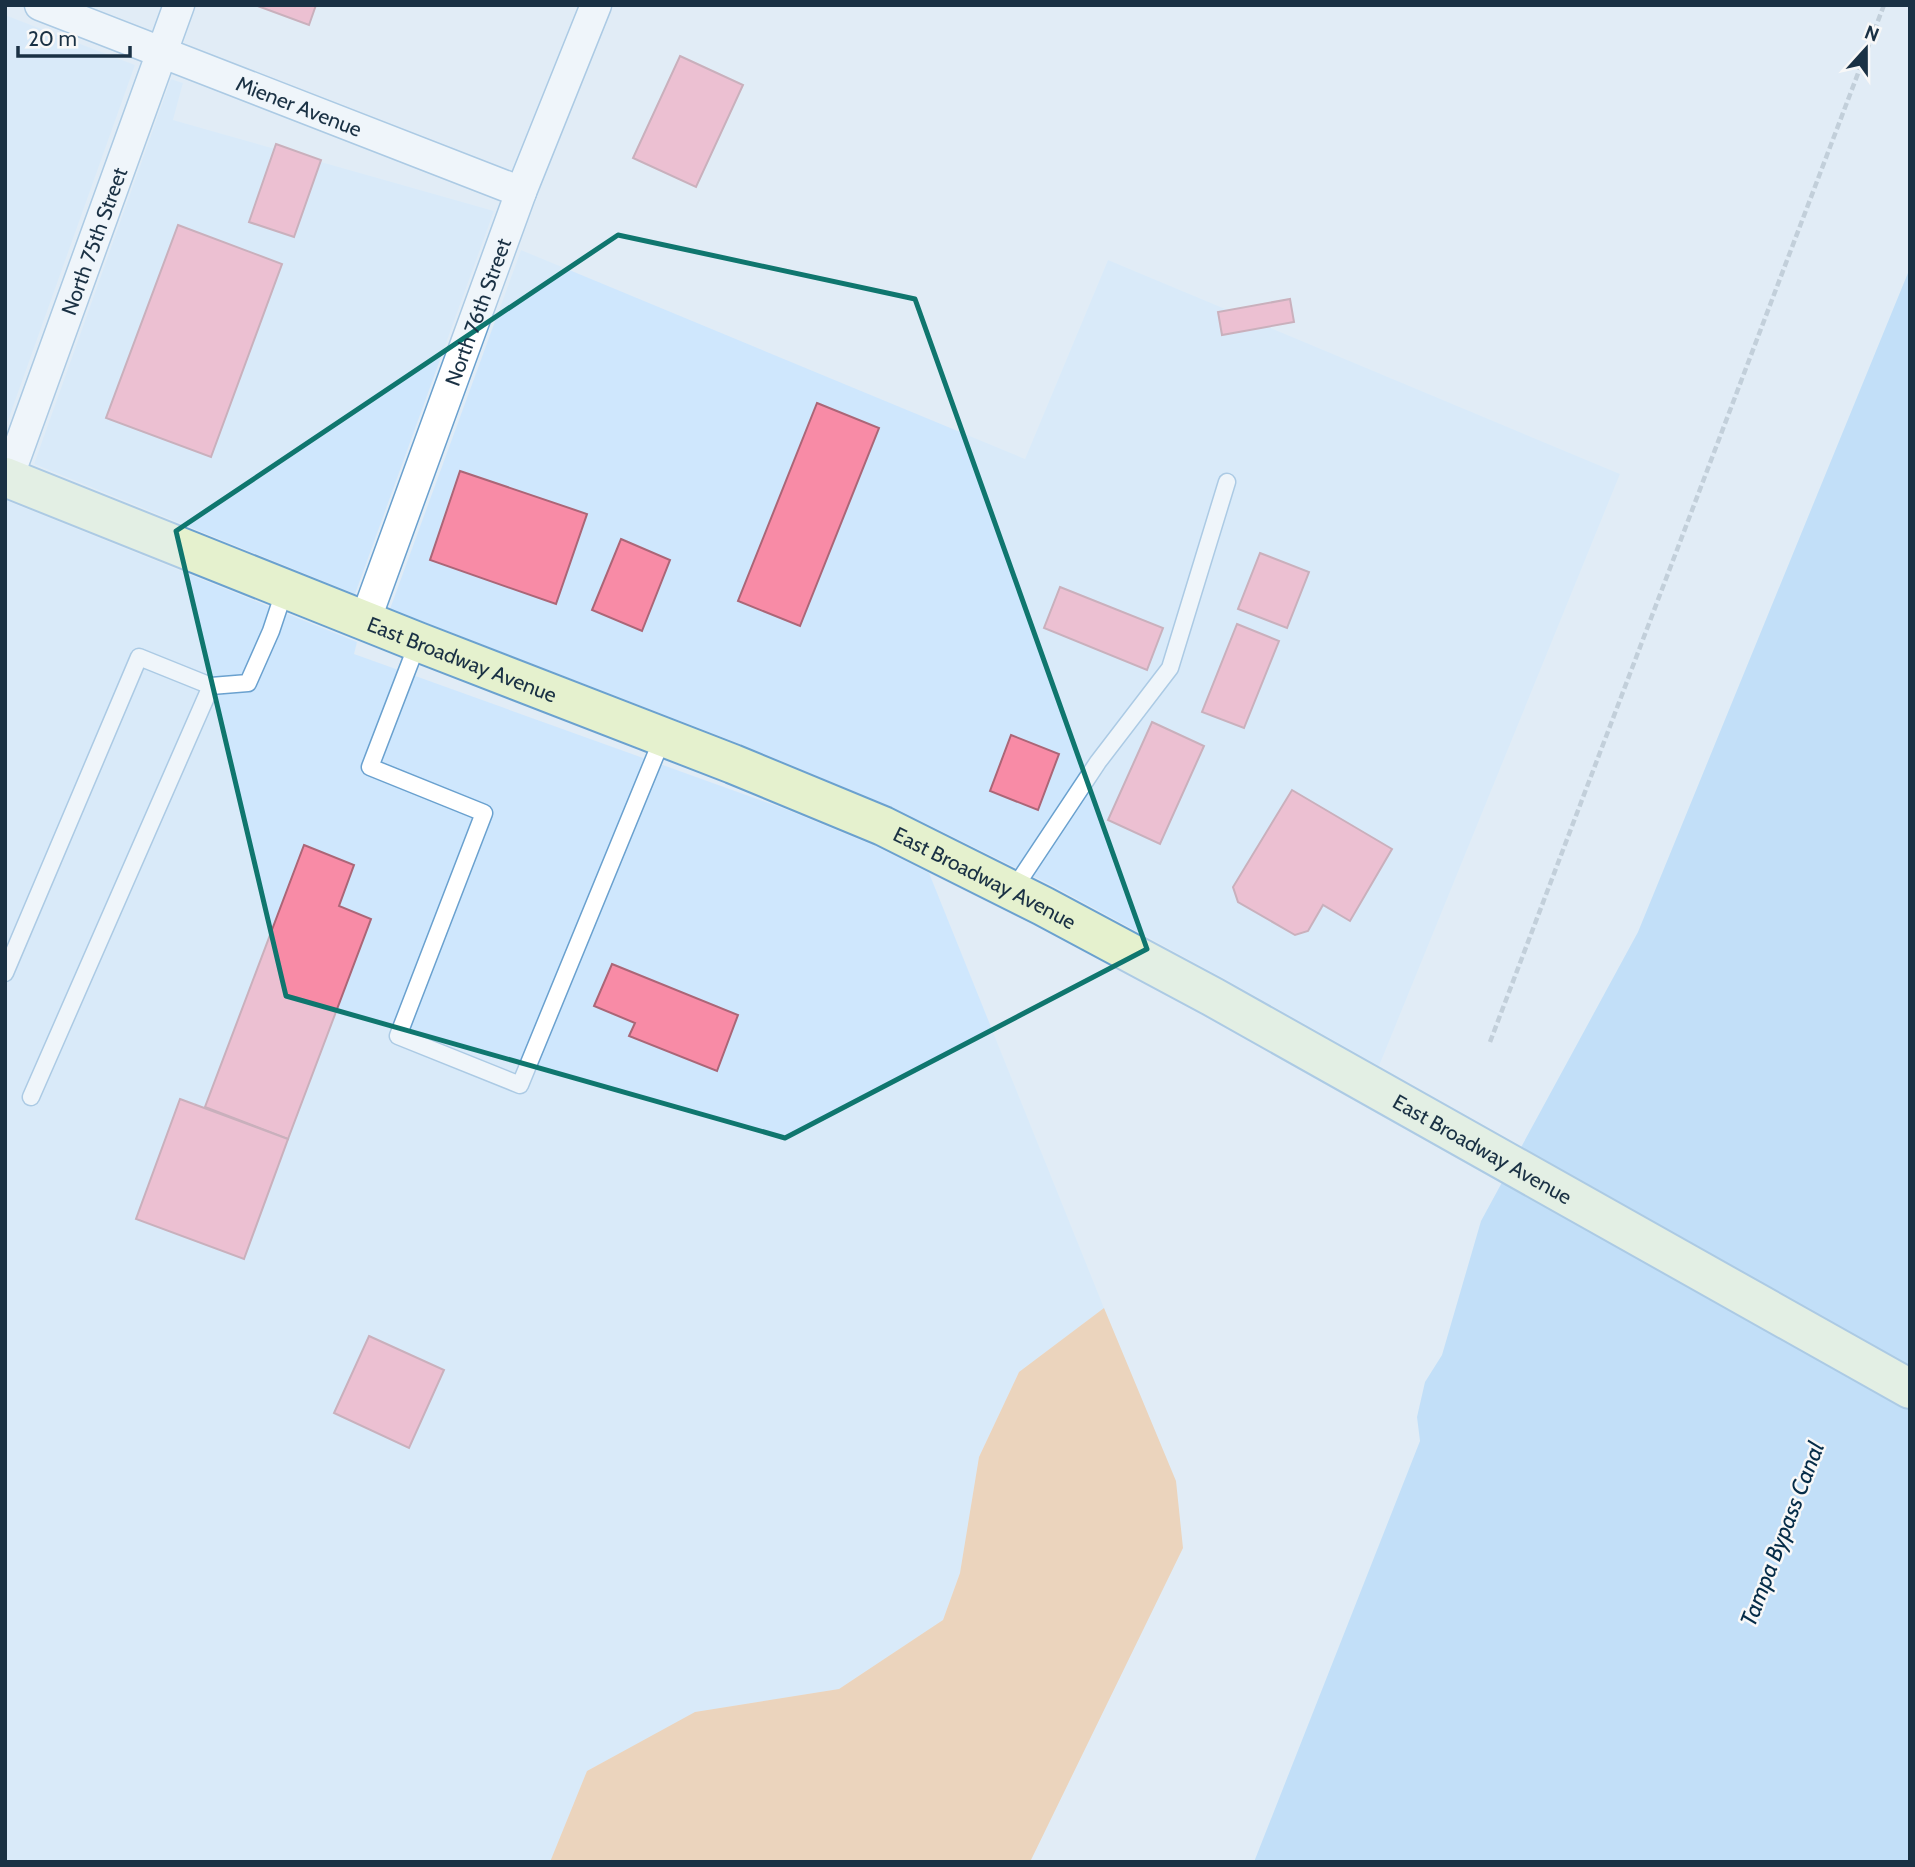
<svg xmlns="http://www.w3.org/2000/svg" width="1915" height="1867" viewBox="0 0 1915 1867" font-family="Cabin,sans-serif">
	<rect width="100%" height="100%" fill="#e1ecf6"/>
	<g fill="#cfe7fd">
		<polygon points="5,15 135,65 5,429"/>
		<polygon points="171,79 183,83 173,120 494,211 355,594 34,464"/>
		<polygon points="521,250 1025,459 1108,260 1620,474 1379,1066 1223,978 1053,886 892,807 740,744 390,609"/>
		<polygon points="5,500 357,642 354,654 785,809 875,846 929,873 1104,1308 1019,1372 979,1457 960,1573 943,1620 839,1689 696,1712 587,1771 550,1862 5,1862"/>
	</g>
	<polygon fill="#f5b678" points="1104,1308 1176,1481 1183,1548 1030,1862 550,1862 587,1771 695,1712 839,1689 943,1620 960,1573 979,1457 1019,1372"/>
	<polygon fill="#9ccffa" points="1910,268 1910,1862 1254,1862 1420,1441 1417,1417 1425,1382 1442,1355 1481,1221 1638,932"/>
	<g fill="#f88ba6" stroke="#ab6677" stroke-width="2">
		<polygon points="255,5 316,5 309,25"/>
		<polygon points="680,56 743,85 696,187 633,158"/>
		<polygon points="276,144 321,160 294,237 249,222"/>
		<polygon points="178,225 282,264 211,457 106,418"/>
		<polygon points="1290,299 1294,322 1222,335 1218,312"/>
		<polygon points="817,403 879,428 800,626 738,601"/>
		<polygon points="460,471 587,514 556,604 430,560"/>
		<polygon points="621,539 670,560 642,631 592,610"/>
		<polygon points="1260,553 1309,572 1287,628 1238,609"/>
		<polygon points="1060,587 1163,628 1147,670 1044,628"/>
		<polygon points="1237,624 1279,641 1244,728 1202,712"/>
		<polygon points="1152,722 1204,746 1160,844 1108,820"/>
		<polygon points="1011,735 1059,754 1038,810 990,791"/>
		<polygon points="1292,790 1392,849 1350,921 1323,905 1308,931 1295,935 1238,902 1233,887"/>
		<polygon points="304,845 354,865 339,906 371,919 288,1139 205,1107"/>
		<polygon points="612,964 738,1015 717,1071 629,1036 635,1023 594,1006"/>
		<polygon points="180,1099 288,1139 244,1259 136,1219"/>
		<polygon points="369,1336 444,1370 409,1448 334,1413"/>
	</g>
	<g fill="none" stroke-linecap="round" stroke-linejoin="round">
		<defs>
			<g id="service">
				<polyline points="418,642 370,767 484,813 398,1036 520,1085 663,737"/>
				<polyline points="1013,890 1098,762 1170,668 1227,482"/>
				<polyline points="5,973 139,657 211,686 248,683 271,631 285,589"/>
				<polyline points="31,1097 211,686"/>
			</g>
			<g id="minor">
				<path id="s1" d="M40,5l481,187"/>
				<path id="s2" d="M8,478l171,-473"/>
				<path id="s3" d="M365,621l156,-429 75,-187"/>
			</g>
			<g id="secondary">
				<path id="s4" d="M5,477l413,165 315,122 150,62 160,80 170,91 697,392"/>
			</g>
		</defs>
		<use href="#service" stroke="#6aa1cf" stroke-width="19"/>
		<use href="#minor" stroke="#6aa1cf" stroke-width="33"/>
		<use href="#secondary" stroke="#6aa1cf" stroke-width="42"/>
		<polyline stroke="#9cabb8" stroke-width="4.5" stroke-dasharray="7 3.5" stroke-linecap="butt" points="1490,1042 1884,5"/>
		<use href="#service" stroke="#fff" stroke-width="16"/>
		<use href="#minor" stroke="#fff" stroke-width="30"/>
		<use href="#secondary" stroke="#e5f1ce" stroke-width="38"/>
	</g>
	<path d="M0 0H1915V1867H0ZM618,235l297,64 232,650 -362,189 -499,-142 -110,-465z" fill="#e1ecf6" fill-opacity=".55" fill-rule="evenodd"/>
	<path fill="none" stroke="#0f766e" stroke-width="5" stroke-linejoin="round" d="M618,235l297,64 232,650 -362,189 -499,-142 -110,-465z"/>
	<g text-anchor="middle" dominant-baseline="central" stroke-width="5" stroke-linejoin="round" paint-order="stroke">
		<g font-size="21" fill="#1a3144" stroke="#f8f8f8">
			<text stroke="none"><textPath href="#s1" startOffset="278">Miener Avenue</textPath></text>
			<text stroke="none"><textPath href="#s2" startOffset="252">North 75th Street</textPath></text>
			<text stroke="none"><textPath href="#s3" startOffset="329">North 76th Street</textPath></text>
			<text stroke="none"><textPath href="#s4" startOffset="492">East Broadway Avenue</textPath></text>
			<text stroke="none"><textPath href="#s4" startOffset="1059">East Broadway Avenue</textPath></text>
			<text stroke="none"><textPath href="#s4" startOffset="1626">East Broadway Avenue</textPath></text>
		</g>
		<g font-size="23" font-style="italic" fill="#052c48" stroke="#f8f8f8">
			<text transform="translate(1782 1534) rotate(-69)">Tampa Bypass Canal</text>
		</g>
	</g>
	<rect width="1915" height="1867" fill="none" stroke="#1a3144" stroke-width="14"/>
	<g transform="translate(1866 49) rotate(21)" stroke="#f8f8f8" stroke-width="5" paint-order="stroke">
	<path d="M0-5L12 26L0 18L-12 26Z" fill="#1a3144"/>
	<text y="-10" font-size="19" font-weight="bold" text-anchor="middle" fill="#1a3144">N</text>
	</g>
	<path d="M18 46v10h112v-10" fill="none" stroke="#1a3144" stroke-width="3.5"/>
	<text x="28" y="46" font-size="21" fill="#1a3144" stroke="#f8f8f8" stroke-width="5" paint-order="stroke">20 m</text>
</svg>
